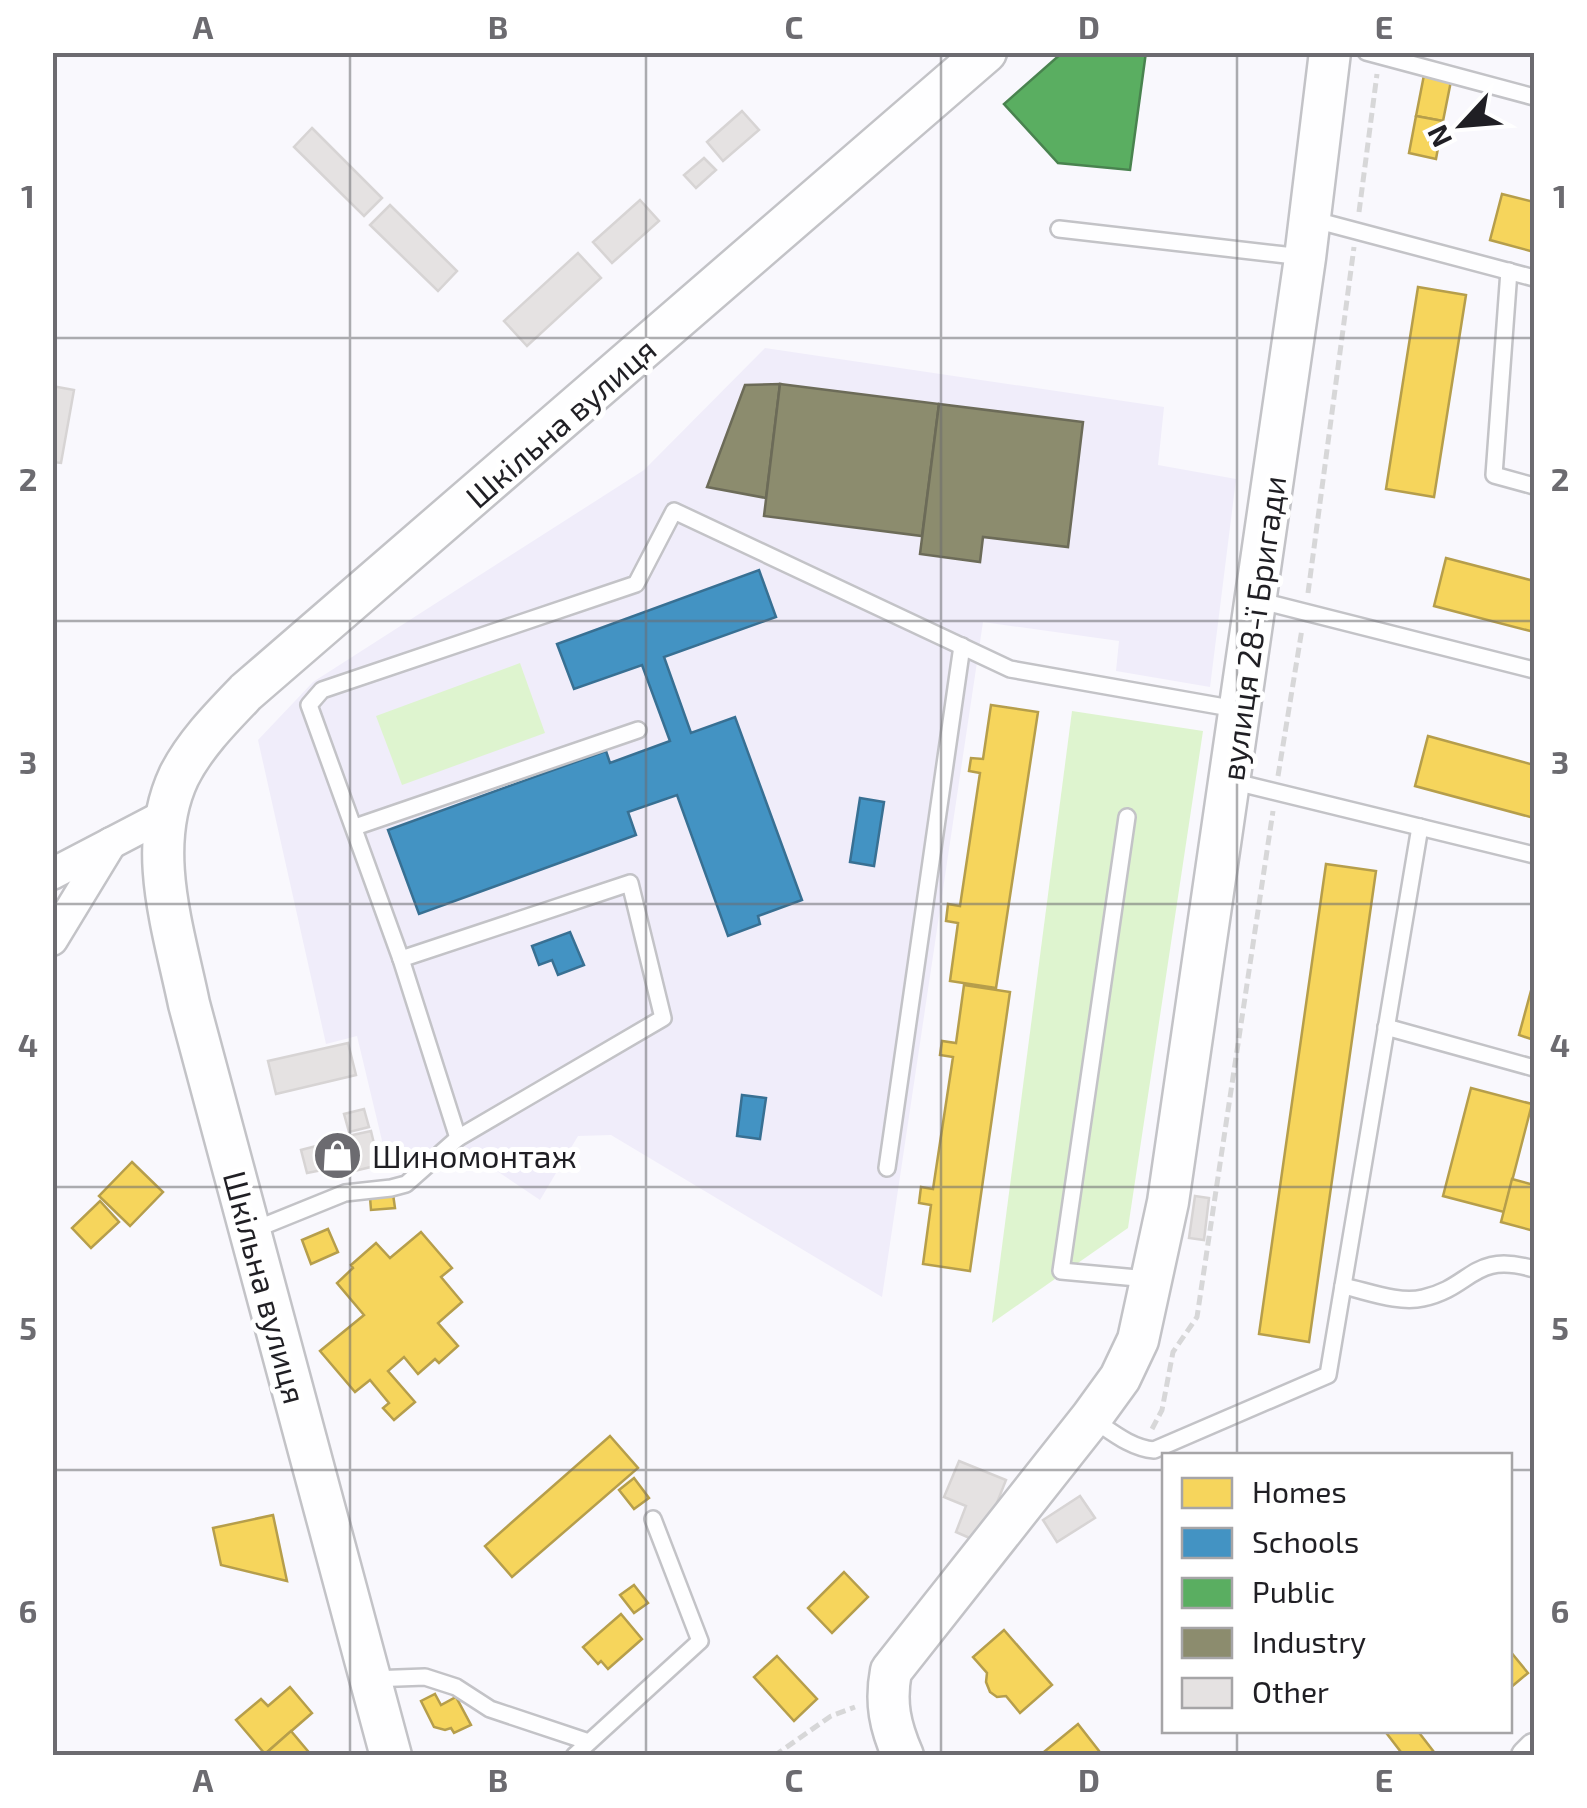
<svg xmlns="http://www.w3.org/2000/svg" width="1587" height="1808" viewBox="0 0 1587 1808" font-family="'Exo 2',sans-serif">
	<rect width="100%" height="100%" fill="#f9f8fd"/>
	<polygon fill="#f0edfa" points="765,348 1164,407 1158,465 1236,479 1210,687 1116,671 1119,641 983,622 882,1297 611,1135 578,1136 540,1200 467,1151 389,1170 357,1036 326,1044 258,740 313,682 644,470"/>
	<g fill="#def4cf">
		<polygon points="520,663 545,733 402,785 376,716"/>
		<polygon points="1072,711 1203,731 1128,1228 992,1323"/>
	</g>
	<g fill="#f6d55c" stroke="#b69e4b" stroke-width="2.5">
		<polygon points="1424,75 1451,81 1443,121 1416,116"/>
		<polygon points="1416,116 1443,121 1436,159 1409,153"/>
		<polygon points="1502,194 1534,202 1534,252 1490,240"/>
		<polygon points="1418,287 1466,295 1434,497 1386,489"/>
		<polygon points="1446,558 1534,581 1534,632 1434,606"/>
		<polygon points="991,705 1038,712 996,988 950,981 958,923 946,921 948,904 960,906 980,773 969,771 971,758 983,759"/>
		<polygon points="1428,736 1534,765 1534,818 1415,786"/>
		<polygon points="1326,864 1376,871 1309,1342 1259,1334"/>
		<polygon points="964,985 1010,992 970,1271 923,1264 931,1205 919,1203 921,1187 933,1189 953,1057 940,1055 942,1041 956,1043"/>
		<polygon points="1532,987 1534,988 1534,1040 1519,1035"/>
		<polygon points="1471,1088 1532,1104 1504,1212 1443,1196"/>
		<polygon points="132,1162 163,1192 130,1226 99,1196"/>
		<polygon points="1512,1179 1534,1185 1534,1231 1501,1222"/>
		<polygon points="393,1194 395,1208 371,1210 370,1197"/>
		<polygon points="100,1201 119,1222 91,1248 72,1228"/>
		<polygon points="328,1229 338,1252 311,1264 302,1240"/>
		<polygon points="421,1232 452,1268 441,1277 462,1302 438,1323 458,1346 439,1363 435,1359 418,1374 404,1357 388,1371 415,1402 394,1420 383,1408 389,1403 370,1380 355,1392 320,1351 364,1315 337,1283 353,1268 351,1265 376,1243 390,1258"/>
		<polygon points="610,1436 638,1468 512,1577 485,1546"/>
		<polygon points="634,1478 649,1498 634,1509 619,1490"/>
		<polygon points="273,1515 287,1581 221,1565 213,1528"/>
		<polygon points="844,1572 868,1597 832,1633 808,1608"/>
		<polygon points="634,1585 648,1603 634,1613 620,1595"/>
		<polygon points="621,1614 642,1639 608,1669 601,1661 598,1664 583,1647"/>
		<polygon points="1004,1630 1052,1685 1020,1713 1006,1696 997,1697 990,1692 986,1682 987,1673 973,1657"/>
		<polygon points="1510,1651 1528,1673 1510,1688"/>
		<polygon points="777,1656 817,1699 794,1721 754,1677"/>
		<polygon points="290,1687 312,1713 265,1754 236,1720 261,1699 268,1706"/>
		<polygon points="435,1694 441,1705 456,1697 471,1725 454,1733 451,1728 445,1730 434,1727 421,1701"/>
		<polygon points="1078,1724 1103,1756 1039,1756"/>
		<polygon points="1384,1730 1417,1730 1434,1752 1429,1756 1404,1756"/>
		<polygon points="291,1731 312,1756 263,1756 265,1754"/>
	</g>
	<g fill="#4393c3" stroke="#387093" stroke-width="2.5">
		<polygon points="759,570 776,617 664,657 691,733 735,717 802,900 758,916 760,924 728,936 677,795 628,812 636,835 419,914 388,830 606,751 610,763 670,741 642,665 574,689 557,644"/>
		<polygon points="860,798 884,802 874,866 850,862"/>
		<polygon points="570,932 584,965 558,975 552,960 539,965 532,946"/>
		<polygon points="742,1095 766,1098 760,1139 737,1136"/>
	</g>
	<polygon fill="#5aae61" stroke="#49834f" stroke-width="2.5" points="1063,52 1146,52 1130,170 1058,163 1004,104"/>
	<g fill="#8c8c6e" stroke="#6c6b58" stroke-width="2.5">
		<polygon points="780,384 766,498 707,487 745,385"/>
		<polygon points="780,384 939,404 922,536 764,516"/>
		<polygon points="939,404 1083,422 1068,547 983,537 980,562 920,554"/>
	</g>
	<g fill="#e5e2e2" stroke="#d7d4d4" stroke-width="2.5">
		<polygon points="742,111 759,130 723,161 707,142"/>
		<polygon points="312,128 382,198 364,216 294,147"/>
		<polygon points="704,158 716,170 696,188 684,175"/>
		<polygon points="640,200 659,221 612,263 593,242"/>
		<polygon points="390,205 457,271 438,291 370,225"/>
		<polygon points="578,253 601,278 527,346 504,321"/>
		<polygon points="52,386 74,390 61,463 52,462"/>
		<polygon points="348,1043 356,1075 276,1094 268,1061"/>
		<polygon points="364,1109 369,1127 349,1132 344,1114"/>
		<polygon points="371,1131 379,1165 342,1174 334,1139"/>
		<polygon points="316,1146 322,1170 307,1173 301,1150"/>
		<polygon points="1195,1196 1209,1198 1204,1240 1189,1238"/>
		<polygon points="959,1461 1006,1480 981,1543 956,1532 966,1506 944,1497"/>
		<polygon points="1080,1496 1095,1518 1057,1542 1043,1520"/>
	</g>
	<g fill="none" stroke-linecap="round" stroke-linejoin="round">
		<defs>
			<g id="lane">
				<polyline points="1366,52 1534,97"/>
				<polyline points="1311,219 1534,278"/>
				<polyline points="1059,229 1303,257"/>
				<polyline points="1509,271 1494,475 1534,486"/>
				<polyline points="1257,600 1534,670"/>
				<polyline points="1231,781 1534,855"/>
				<polyline points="1127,817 1061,1271 1148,1279"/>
				<polyline points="355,827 638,730"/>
				<polyline points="1386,1027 1534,1068"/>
				<polyline points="458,1138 401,959 309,705 322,690 636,584 674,511 1010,669 1236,709"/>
				<polyline points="887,1168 962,646"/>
				<polyline points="251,1231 345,1193 391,1188 406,1184 458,1138 663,1018 630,883 401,959"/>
				<path d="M1343,1286c24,5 56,18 80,12 50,-11 49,-47 111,-29"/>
				<path d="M1091,1418c20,13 39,30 63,32l174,-75 92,-548"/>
				<polyline points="371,1679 425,1677 456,1687 490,1709 589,1742"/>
				<polyline points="574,1756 700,1641 653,1519"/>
			</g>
			<g id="street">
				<polyline points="52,874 165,815"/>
				<polyline points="52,940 111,843"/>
				<polyline points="1527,1756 1534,1749"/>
			</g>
			<g id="secondary">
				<path d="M391,1756l-202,-752c-15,-73 -44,-156 -10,-228 16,-32 43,-59 67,-84l740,-640"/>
				<path d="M903,1756c-13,-30 -18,-53 -12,-85l200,-253 29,-40 18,-38 30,-138 137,-944 25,-206"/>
			</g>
		</defs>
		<use href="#lane" stroke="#c3c3c7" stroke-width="20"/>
		<use href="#street" stroke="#c3c3c7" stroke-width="35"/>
		<use href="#secondary" stroke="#c3c3c7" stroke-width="45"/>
		<g stroke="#d7d7d8" stroke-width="5" stroke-dasharray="10 5" stroke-linecap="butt">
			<polyline points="1359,212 1377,74"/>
			<polyline points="1308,593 1354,247"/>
			<polyline points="1278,776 1302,629"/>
			<polyline points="1152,1429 1162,1410 1173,1352 1197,1317 1273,811"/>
			<polyline points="774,1756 831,1716 855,1707"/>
		</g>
		<use href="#lane" stroke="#fefeff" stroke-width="15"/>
		<use href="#street" stroke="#fefeff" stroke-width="30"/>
		<use href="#secondary" stroke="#fefeff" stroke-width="40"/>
	</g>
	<path fill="none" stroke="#6c6b70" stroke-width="2.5" stroke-opacity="0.55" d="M350,52v1704M646,52v1704M941,52v1704M1237,52v1404M52,338h1482M52,621h1482M52,904h1482M52,1187h1482M52,1470h1112M1510,1470h24M1237,1730v26"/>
	<defs>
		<symbol id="shop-disc" viewBox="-11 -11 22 22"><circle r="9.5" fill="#6c6b70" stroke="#fff"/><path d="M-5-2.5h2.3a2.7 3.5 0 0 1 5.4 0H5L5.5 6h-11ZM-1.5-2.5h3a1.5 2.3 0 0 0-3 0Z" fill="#fff"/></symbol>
	</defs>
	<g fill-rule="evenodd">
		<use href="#shop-disc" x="310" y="1128" width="55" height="55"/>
	</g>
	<g text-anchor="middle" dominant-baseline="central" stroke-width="10" stroke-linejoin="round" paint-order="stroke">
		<g font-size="32" fill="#201f24" stroke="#fff">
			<text transform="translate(560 422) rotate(-41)">Шкільна вулиця</text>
			<text transform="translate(1252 628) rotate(-82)">вулиця 28-ї Бригади</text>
			<text transform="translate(266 1287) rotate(75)">Шкільна вулиця</text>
		</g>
		<g font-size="32" fill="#201f24" stroke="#fff" text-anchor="start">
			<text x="372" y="1155">Шиномонтаж</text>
		</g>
	</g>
	<rect width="1587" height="1808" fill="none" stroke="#ffffff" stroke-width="110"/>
	<rect x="1162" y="1453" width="350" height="280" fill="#ffffff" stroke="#a6a5a7" stroke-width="2.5"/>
	<rect x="1182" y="1478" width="50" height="30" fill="#f6d55c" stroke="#a6a5a7" stroke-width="2.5"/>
	<text x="1252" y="1503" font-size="30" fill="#201f24">Homes</text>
	<rect x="1182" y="1528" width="50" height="30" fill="#4393c3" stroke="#a6a5a7" stroke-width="2.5"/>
	<text x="1252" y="1553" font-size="30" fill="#201f24">Schools</text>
	<rect x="1182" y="1578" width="50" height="30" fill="#5aae61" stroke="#a6a5a7" stroke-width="2.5"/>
	<text x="1252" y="1603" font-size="30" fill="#201f24">Public</text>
	<rect x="1182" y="1628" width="50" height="30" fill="#8c8c6e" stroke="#a6a5a7" stroke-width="2.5"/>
	<text x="1252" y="1653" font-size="30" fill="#201f24">Industry</text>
	<rect x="1182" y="1678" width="50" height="30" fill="#e5e2e2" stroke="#a6a5a7" stroke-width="2.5"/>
	<text x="1252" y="1703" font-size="30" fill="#201f24">Other</text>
	<g transform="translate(1462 125) rotate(244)" stroke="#ffffff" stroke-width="8" paint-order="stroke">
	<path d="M0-8L18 38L0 25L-18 38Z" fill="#201f24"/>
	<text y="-15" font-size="28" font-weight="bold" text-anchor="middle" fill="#201f24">N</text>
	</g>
	<rect x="55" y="55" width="1477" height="1698" fill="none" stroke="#6c6b70" stroke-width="4"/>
	<g font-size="32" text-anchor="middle" font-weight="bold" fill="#6c6b70">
		<text x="203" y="39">A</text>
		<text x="498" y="39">B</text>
		<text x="794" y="39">C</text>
		<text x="1089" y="39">D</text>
		<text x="1384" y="39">E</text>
		<text x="28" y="208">1</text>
		<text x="1560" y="208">1</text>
		<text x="28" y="491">2</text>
		<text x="1560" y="491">2</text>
		<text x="28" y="774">3</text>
		<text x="1560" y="774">3</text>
		<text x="28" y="1057">4</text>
		<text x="1560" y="1057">4</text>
		<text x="28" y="1340">5</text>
		<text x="1560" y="1340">5</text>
		<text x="28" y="1623">6</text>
		<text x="1560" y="1623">6</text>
		<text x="203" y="1792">A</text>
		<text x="498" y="1792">B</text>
		<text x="794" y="1792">C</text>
		<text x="1089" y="1792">D</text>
		<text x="1384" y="1792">E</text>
	</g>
</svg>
